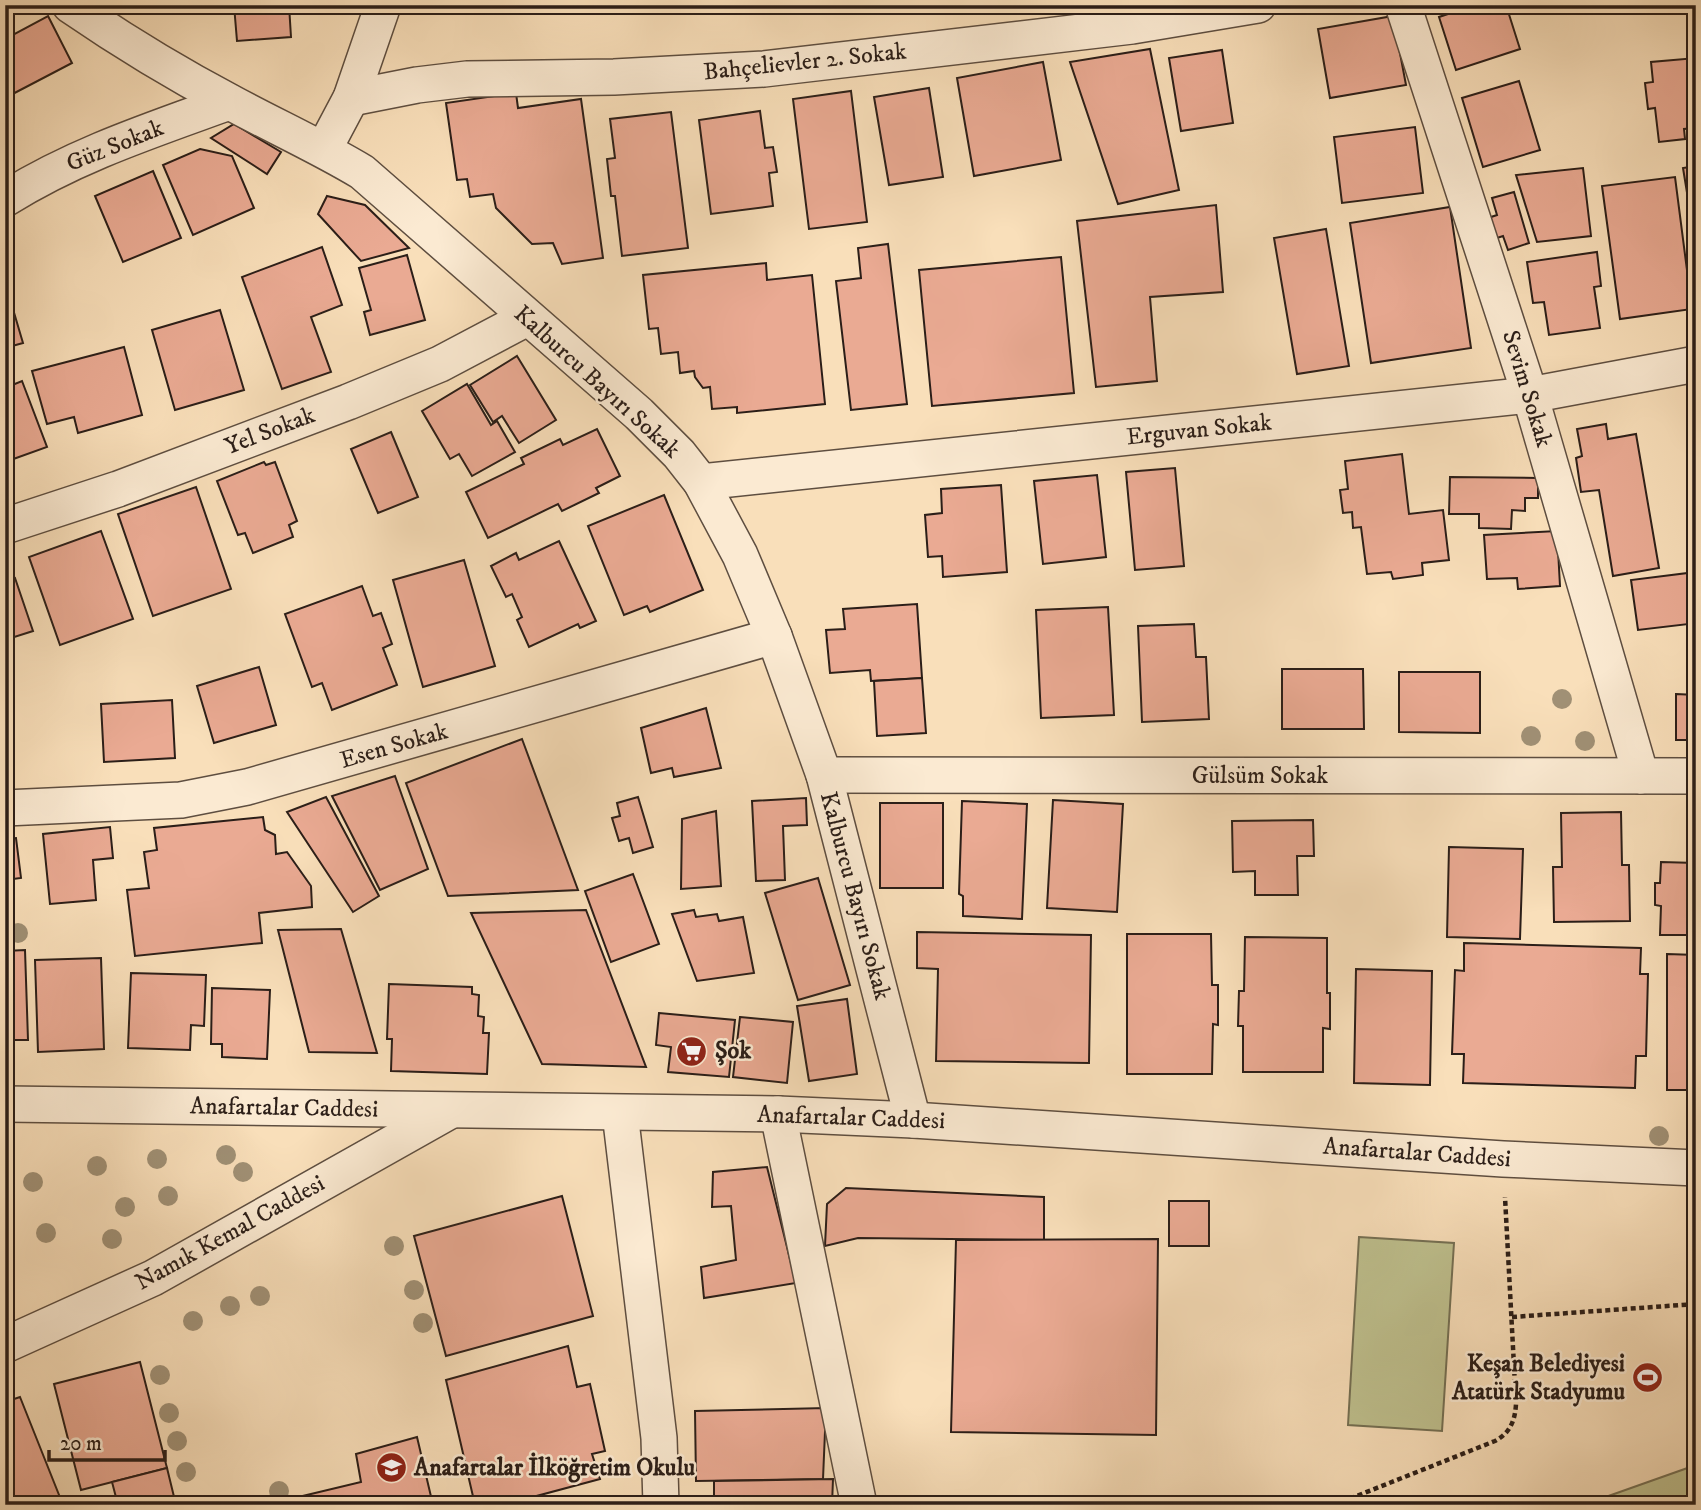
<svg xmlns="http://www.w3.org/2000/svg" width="1701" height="1510" viewBox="0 0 1701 1510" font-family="'IM FELL DW Pica',serif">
	<rect width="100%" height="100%" fill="#f9dfba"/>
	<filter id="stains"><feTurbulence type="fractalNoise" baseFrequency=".00286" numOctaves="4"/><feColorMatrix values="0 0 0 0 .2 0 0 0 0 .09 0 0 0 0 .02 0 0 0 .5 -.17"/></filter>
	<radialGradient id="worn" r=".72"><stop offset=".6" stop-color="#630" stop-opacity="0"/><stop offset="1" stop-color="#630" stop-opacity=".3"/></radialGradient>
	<g fill="#bfc18f" stroke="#757054" stroke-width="2">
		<polygon points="1359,1237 1454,1243 1442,1431 1348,1425"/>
		<polygon points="1696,1465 1696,1505 1583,1505"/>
	</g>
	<g fill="#eaaa93" stroke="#2b1e18" stroke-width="2">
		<polygon points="234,5 289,5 291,37 237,41"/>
		<polygon points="1475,5 1506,5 1520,49 1456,70 1439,17"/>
		<polygon points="48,16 72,63 5,98 5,39"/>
		<polygon points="1393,16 1406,85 1330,98 1318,29"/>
		<polygon points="1150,49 1179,190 1118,204 1070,62"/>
		<polygon points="1222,50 1233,123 1181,131 1169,58"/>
		<polygon points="1696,58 1696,128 1684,129 1685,139 1659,142 1655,108 1648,109 1645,83 1653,82 1651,62"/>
		<polygon points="1043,62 1061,160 974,176 957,78"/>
		<polygon points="1519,81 1540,150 1483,167 1462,98"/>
		<polygon points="929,88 943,177 889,185 874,97"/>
		<polygon points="851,91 867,222 809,229 793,99"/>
		<polygon points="516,93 518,108 581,99 603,258 562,264 553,243 532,244 496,208 493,194 470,197 467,179 457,180 446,103"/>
		<polygon points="760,111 765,148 773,147 777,172 769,173 773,206 711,214 699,120"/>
		<polygon points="671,112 688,248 622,256 615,196 611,196 607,159 615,158 610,119"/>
		<polygon points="234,124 281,152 267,174 211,138"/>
		<polygon points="1415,127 1423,193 1342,203 1334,137"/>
		<polygon points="200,149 232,156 254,208 193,235 163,165"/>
		<polygon points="1696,166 1696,248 1683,168"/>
		<polygon points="1583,168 1591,236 1537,242 1516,175"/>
		<polygon points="153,171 181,238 123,262 95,196"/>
		<polygon points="1675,177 1692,309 1620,319 1602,186"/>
		<polygon points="1514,192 1529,243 1508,250 1503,236 1491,240 1485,219 1497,215 1492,198"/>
		<polygon points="327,196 365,205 409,248 361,261 318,214"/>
		<polygon points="1216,205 1223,292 1150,297 1157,381 1096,387 1077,221"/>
		<polygon points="1450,207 1471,348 1371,363 1350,223"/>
		<polygon points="1326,229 1349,366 1297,374 1274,238"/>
		<polygon points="888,244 907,404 851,410 836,281 861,278 858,248"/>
		<polygon points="322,247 342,305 311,317 331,372 282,389 242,277"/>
		<polygon points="1597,252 1601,286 1594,287 1600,328 1549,335 1544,302 1533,303 1527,262"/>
		<polygon points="407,255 425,320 370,335 364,312 371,310 359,268"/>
		<polygon points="1061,257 1074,393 932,406 919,270"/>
		<polygon points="766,263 767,280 812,275 825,404 737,413 737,407 712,409 710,387 703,388 695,377 694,371 680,373 678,352 661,354 658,328 649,329 643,275"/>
		<polygon points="5,282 23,343 5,348"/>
		<polygon points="220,310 244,390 175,410 152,330"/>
		<polygon points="124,347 142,415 78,433 74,417 47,424 32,371"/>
		<polygon points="517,356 556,420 519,443 502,416 493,422 470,385"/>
		<polygon points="22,381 47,447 5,462 5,388"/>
		<polygon points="467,384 491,425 497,421 515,452 472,476 459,454 450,459 422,411"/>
		<polygon points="1606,424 1608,439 1636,434 1659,568 1613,576 1599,490 1581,492 1576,458 1582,456 1577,429"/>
		<polygon points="597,429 620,476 596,488 599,493 562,511 558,504 488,538 466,492 524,464 521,458 560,439 563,445"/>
		<polygon points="391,432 418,497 378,513 351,449"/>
		<polygon points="1402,454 1409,514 1443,510 1449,560 1422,563 1423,575 1393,579 1391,572 1367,574 1361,527 1353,528 1352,512 1343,513 1340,490 1348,489 1345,461"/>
		<polygon points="264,462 266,465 275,462 297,521 289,525 293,537 253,553 245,533 238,535 217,481"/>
		<polygon points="1175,468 1184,566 1135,570 1126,472"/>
		<polygon points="1097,475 1106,557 1043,564 1034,481"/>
		<polygon points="1450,477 1538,478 1538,498 1525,498 1525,511 1512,510 1511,529 1479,528 1479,514 1449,514"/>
		<polygon points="1001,485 1007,572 943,577 942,556 928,557 925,515 942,513 941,489"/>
		<polygon points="196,487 231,589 153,616 118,514"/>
		<polygon points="664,495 703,590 650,612 647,606 624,615 588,526"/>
		<polygon points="101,531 133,619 60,645 29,557"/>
		<polygon points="1557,531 1560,586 1518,589 1517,578 1487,579 1484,535"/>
		<polygon points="559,541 596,621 580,628 578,624 529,647 517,620 522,617 512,594 506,597 491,566 516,553 519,560"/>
		<polygon points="464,560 495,666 423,687 393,580"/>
		<polygon points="1696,572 1696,638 1690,639 1688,624 1638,630 1631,580"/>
		<polygon points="15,578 33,631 5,640 5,581"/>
		<polygon points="362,586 373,616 381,613 392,644 383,648 397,685 332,710 322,683 312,687 285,614"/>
		<polygon points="917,604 922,678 871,681 870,670 830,673 826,630 845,629 843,609"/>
		<polygon points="1108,607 1114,715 1041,718 1036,610"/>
		<polygon points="1194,624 1196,657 1206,657 1209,719 1142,722 1138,626"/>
		<polygon points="259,667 276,725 214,743 197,686"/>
		<polygon points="1282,669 1363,669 1364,729 1282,729"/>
		<polygon points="1399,672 1480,672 1480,733 1399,732"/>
		<polygon points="922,678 926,733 877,736 874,681"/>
		<polygon points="1676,694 1696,695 1696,725 1689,725 1689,740 1676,740"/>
		<polygon points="172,700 175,758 104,762 101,704"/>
		<polygon points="706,708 721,768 674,777 672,768 651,773 641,728"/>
		<polygon points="522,739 578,890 448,896 406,783"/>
		<polygon points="395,776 428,869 380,890 332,796"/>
		<polygon points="326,797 379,896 353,912 287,812"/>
		<polygon points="638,797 653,847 633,853 629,838 619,841 612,818 620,816 617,803"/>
		<polygon points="806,798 807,825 783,826 785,880 756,881 752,801"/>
		<polygon points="1053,800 1123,804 1117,912 1047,908"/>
		<polygon points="962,801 1027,804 1022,919 963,916 963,896 959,894"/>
		<rect x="880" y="803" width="63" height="85"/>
		<polygon points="716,811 721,886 681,889 682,819"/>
		<polygon points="1621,812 1622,865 1629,865 1630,921 1554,922 1553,867 1562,867 1561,813"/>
		<polygon points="263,817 265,830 275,835 276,854 287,852 311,886 312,907 259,913 262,943 135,956 127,890 149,888 144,852 157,850 154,828"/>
		<polygon points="1313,820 1314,856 1297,856 1298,895 1255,895 1255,871 1233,872 1232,821"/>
		<polygon points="110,827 113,858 93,860 96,900 50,904 43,834"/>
		<polygon points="16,838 21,878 5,880 5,839"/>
		<polygon points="1449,847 1523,849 1520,939 1447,937"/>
		<polygon points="1661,862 1696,863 1696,935 1660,935 1661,906 1655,905 1655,883 1660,883"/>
		<polygon points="633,874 659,944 611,962 585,891"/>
		<polygon points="818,878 850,985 798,1000 765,893"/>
		<polygon points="586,910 646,1067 542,1064 471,913"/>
		<polygon points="694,910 696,917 717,914 719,921 743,917 754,973 697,981 672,914"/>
		<polygon points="341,929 377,1053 309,1052 278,930"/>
		<polygon points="917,932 1091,935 1089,1063 936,1061 938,969 917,968"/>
		<polygon points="1127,934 1211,934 1212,985 1218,985 1218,1025 1213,1024 1212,1074 1127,1074"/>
		<polygon points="1245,937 1327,938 1327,993 1330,993 1330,1029 1323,1028 1323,1072 1243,1072 1243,1026 1238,1026 1239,991 1244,991"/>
		<polygon points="1464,943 1641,948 1640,974 1648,974 1646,1056 1636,1056 1635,1088 1463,1083 1464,1054 1452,1054 1455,970 1464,971"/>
		<polygon points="25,950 28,1040 5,1040 5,951"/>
		<polygon points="1667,954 1696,955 1696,1090 1667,1090"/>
		<polygon points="101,958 104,1049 38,1052 35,960"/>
		<polygon points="1356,969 1432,971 1430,1085 1354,1083"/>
		<polygon points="131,973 206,975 204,1026 191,1025 190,1050 128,1048"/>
		<polygon points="389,984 472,987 472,994 479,995 478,1016 484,1017 483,1033 489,1033 487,1074 391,1071 392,1039 387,1039"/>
		<polygon points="212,988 270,990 267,1059 222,1057 222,1044 211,1044"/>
		<polygon points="847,999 857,1074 809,1081 797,1006"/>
		<polygon points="659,1013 735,1020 729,1077 668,1072 671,1047 656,1045"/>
		<polygon points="740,1017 793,1022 787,1083 733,1077"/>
		<polygon points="767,1167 796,1283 704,1298 701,1267 736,1260 731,1206 712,1207 713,1172"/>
		<polygon points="846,1188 1044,1197 1044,1240 858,1238 825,1246 827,1204"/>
		<polygon points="562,1196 593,1316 446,1356 414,1236"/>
		<rect x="1169" y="1201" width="40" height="45"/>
		<polygon points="1158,1239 1156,1435 951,1432 956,1240"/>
		<polygon points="568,1346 577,1387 590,1384 605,1451 592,1454 600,1479 503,1505 475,1505 446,1380"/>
		<polygon points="140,1362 167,1468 81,1490 54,1384"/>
		<polygon points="20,1397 63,1505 5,1505 5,1402"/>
		<polygon points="826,1408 823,1479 696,1481 695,1411"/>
		<polygon points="417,1437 433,1505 265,1505 361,1482 356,1454"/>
		<polygon points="167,1468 176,1505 118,1505 112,1482"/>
		<polygon points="833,1479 832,1505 714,1505 714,1481"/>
	</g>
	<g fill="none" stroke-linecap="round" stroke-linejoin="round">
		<defs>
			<g id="street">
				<path d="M70,5c51,35 105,68 160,97 44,24 89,44 132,70l277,242 40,40 22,28 39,73 34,81 50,139 89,345"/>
				<polyline points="1403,5 1530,395 1641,776"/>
				<polyline points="351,98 417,85 467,79 614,77 764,69 1132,26 1258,5"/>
				<polyline points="324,149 351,98 383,5"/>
				<path d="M5,199c70,-44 147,-69 224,-97"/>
				<polyline points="701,482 1530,395 1696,364"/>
				<polyline points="5,526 118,489 348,402 440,364 527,318"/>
				<polyline points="824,775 1696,776"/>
				<polyline points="5,808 181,800 247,787 774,636"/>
				<polyline points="5,1104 778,1114 913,1120 1503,1159 1696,1168"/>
				<polyline points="620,1113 659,1438 661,1505"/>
				<polyline points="778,1114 859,1505"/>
				<polyline points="5,1345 153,1278 448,1112"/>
			</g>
		</defs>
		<use href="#street" stroke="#5e4e40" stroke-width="38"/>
		<g stroke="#2b1e18" stroke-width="4.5" stroke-dasharray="5 3.5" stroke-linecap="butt">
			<polyline points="1512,1317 1696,1304"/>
			<path d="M1334,1505l161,-64c15,-8 20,-20 21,-37l-11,-207"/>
		</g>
		<use href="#street" stroke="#fbead2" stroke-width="35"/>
	</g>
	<g fill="#a09075">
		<circle cx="1562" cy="699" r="10"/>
		<circle cx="1531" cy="736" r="10"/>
		<circle cx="1585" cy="741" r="10"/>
		<circle cx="18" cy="933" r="10"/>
		<circle cx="1659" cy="1136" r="10"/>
		<circle cx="226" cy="1155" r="10"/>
		<circle cx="157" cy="1159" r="10"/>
		<circle cx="97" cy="1166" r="10"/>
		<circle cx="243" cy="1172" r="10"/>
		<circle cx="33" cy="1182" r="10"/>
		<circle cx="168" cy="1196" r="10"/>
		<circle cx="125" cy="1207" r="10"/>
		<circle cx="46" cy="1233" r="10"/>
		<circle cx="112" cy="1239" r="10"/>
		<circle cx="394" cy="1246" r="10"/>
		<circle cx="414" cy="1290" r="10"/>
		<circle cx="260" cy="1296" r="10"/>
		<circle cx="230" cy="1306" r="10"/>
		<circle cx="193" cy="1321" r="10"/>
		<circle cx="423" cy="1323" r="10"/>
		<circle cx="160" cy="1375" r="10"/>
		<circle cx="169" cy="1413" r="10"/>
		<circle cx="177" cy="1441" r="10"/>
		<circle cx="186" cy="1472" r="10"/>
		<circle cx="279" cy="1491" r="10"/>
	</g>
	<defs>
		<symbol id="supermarket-disc" viewBox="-11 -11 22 22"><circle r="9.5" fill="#8f2418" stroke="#fbead2"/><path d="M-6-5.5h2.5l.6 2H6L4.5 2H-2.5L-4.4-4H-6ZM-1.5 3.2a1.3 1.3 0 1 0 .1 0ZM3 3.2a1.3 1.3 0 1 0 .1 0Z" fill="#fff"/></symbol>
		<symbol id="stadium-disc" viewBox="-11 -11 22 22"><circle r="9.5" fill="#8f2418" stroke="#fbead2"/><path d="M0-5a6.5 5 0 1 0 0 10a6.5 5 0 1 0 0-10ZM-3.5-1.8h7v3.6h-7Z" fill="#fff"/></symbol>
		<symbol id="school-disc" viewBox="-11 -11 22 22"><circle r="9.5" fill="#8f2418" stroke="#fbead2"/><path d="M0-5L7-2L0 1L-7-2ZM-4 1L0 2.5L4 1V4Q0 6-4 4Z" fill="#fff"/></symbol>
	</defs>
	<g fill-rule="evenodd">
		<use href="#supermarket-disc" x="674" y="1034" width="35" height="35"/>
		<use href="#stadium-disc" x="1630" y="1360" width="35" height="35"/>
		<use href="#school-disc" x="374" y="1450" width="35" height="35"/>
	</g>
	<g text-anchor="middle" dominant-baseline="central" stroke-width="5" stroke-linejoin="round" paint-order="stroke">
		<g font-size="24" fill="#2b1e18" stroke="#fbead2">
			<text transform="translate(805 62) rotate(-6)">Bahçelievler 2. Sokak</text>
			<text transform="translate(115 146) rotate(-22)">Güz Sokak</text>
			<text transform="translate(597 382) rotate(42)">Kalburcu Bayırı Sokak</text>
			<text transform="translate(1527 389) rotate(73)">Sevim Sokak</text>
			<text transform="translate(1199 430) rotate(-6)">Erguvan Sokak</text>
			<text transform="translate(270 431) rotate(-21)">Yel Sokak</text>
			<text transform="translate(394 746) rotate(-16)">Esen Sokak</text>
			<text x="1260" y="776">Gülsüm Sokak</text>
			<text transform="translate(855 896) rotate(75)">Kalburcu Bayırı Sokak</text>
			<text transform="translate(284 1108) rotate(1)">Anafartalar Caddesi</text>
			<text transform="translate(851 1118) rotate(2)">Anafartalar Caddesi</text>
			<text transform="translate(1417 1153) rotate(4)">Anafartalar Caddesi</text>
			<text transform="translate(230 1233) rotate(-29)">Namık Kemal Caddesi</text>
		</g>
		<g font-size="24" font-weight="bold" fill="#2b1e18" stroke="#fbead2" text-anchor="start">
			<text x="715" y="1051">Şok</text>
			<text x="1625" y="1364" text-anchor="end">Keşan Belediyesi<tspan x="1625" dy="28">Atatürk Stadyumu</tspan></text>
			<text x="414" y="1468">Anafartalar İlköğretim Okulu</text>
		</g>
	</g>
	<rect width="1701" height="1510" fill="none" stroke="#f9dfba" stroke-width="28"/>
	<rect x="7" y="7" width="1687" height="1496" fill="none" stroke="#2b1e18" stroke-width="3.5"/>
	<rect x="14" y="14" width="1673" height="1482" fill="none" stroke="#2b1e18" stroke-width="2"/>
	<path d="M49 1450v10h116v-10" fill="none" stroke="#2b1e18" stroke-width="3.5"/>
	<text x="60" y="1450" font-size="21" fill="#2b1e18" stroke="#fbead2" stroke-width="5" paint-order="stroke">20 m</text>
	<rect width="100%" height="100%" filter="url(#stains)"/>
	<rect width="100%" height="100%" fill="url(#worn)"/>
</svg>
